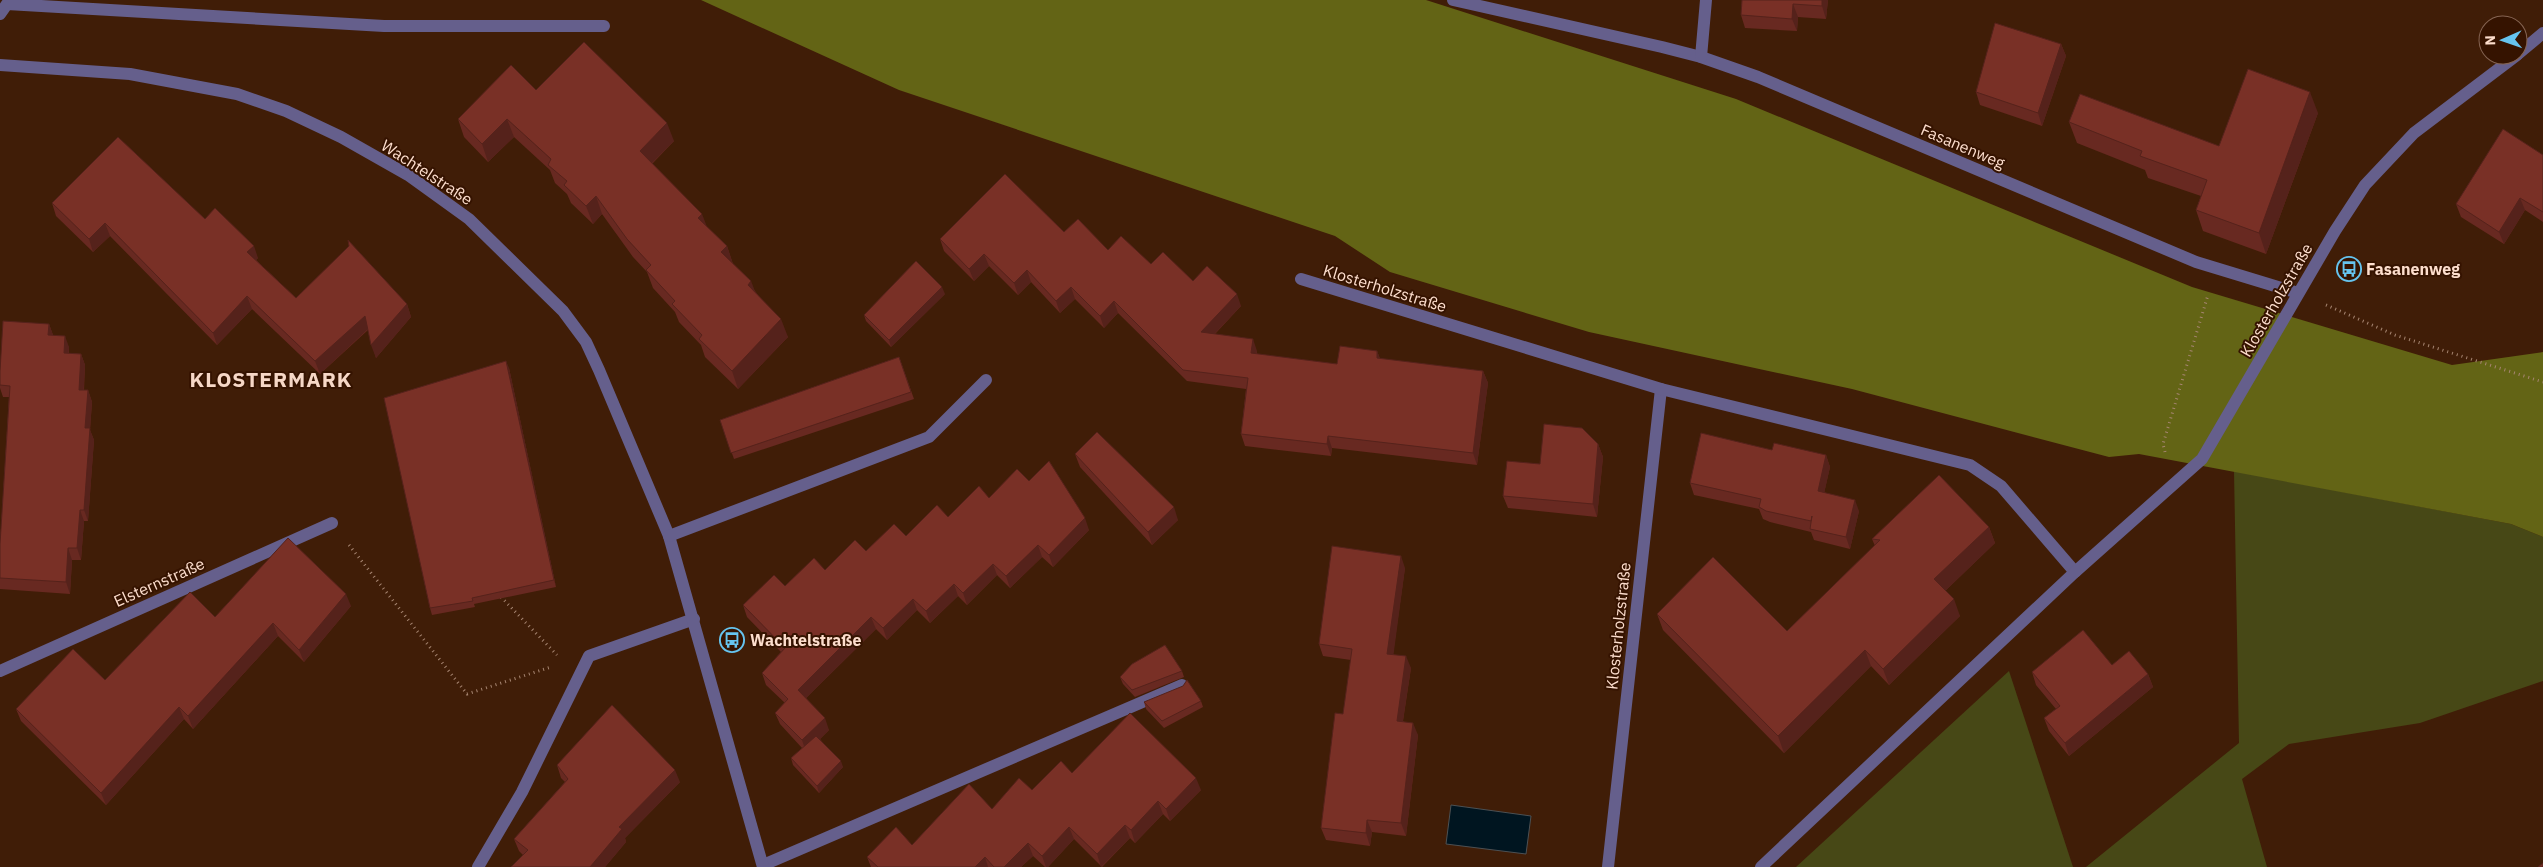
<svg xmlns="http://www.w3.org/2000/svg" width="2543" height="867" viewBox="0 0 2543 867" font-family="'IBM Plex Sans',sans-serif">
	<rect width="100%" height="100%" fill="#401d07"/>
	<g fill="#474816">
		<polygon points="2234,471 2511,524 2543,537 2543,681 2420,723 2289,744 2242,779 2267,867 2086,867 2239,743"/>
		<polygon points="2009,671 2073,867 1796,867"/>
	</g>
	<polygon fill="#636415" points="701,0 1426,0 1736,99 2192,287 2452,365 2543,352 2543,537 2511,524 2139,454 2109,457 1852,389 1589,332 1390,272 1335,236 899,90"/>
	<polygon fill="#001520" stroke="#4c5154" points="1451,805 1531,816 1526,854 1446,844"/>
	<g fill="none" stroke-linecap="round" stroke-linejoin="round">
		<g stroke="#a68571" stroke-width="3" stroke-dasharray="1 4" stroke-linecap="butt">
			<polyline points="2326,305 2395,335 2543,382"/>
			<polyline points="2165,452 2163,444 2208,295"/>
			<polyline points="349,545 467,694 551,667"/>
			<polyline points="501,597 557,655"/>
		</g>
		<g stroke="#655f8c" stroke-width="12">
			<polyline points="0,14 7,4 384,26 604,26"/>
			<polyline points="0,671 332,523"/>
			<polyline points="763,865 1182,685"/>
			<polyline points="478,867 522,792 589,656 694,619"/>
			<polyline points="1608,867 1661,389"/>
		</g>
		<g stroke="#655f8c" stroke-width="12">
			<polyline points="1453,0 1662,47 1701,57 1758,77 2196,262 2298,293"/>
			<polyline points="2518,54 2543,33"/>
			<polyline points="1701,57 1706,0"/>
			<polyline points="0,65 130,74 237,94 286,111 341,137 408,175 469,219 563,311 586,342 599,370 669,536 763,867"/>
			<polyline points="1301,279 1661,389 1970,465 2001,486 2075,572"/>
			<polyline points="669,536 929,437 986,380"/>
			<polyline points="1761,867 2075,572 2202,459 2335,231 2365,185 2414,133 2517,55"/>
		</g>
	</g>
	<g fill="#682921">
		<polygon points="1742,0 1828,0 1826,19 1798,17 1797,31 1745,28 1741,15"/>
		<polygon points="2061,44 2066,56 2042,126 1980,105 1976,92"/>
		<polygon points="536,90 674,141 652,164 707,227 727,246 733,264 755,291 788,337 738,389 705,357 701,345 679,322 675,312 653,288 647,272 633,257 602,214 593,224 571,203 567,194 555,183 550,170 514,137 488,162 464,137 458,119"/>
		<polygon points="2318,113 2266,254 2203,231 2196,210 2201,196 2148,178 2145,170 2077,143 2069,122 2219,146"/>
		<polygon points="2543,155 2543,222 2525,210 2504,244 2461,217 2456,204"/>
		<polygon points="52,203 205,219 258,258 256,260 296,298 407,304 411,317 376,358 368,330 320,374 252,309 217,345 110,236 93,252 56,216"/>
		<polygon points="1064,232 1108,250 1151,264 1193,281 1241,306 1215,334 1257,351 1257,354 1337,364 1377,351 1380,359 1483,371 1488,383 1477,465 1332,448 1331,456 1245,446 1241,434 1246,389 1187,381 1118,313 1104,328 1075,299 1060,313 1031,282 1018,295 989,266 974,281 944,251 940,239"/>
		<polygon points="945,294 891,347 866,321 864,315"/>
		<polygon points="49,324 53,335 69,347 69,353 81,354 85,365 84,390 88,390 92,402 90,430 94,440 88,521 84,521 81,560 72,560 70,594 0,589 0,544 9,397 3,397 0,388 0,371"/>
		<polygon points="899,357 914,399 734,459 720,420"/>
		<polygon points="509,368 556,587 474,604 475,607 432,615 430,608"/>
		<polygon points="1598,444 1603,457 1597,517 1508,508 1503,496 1540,464"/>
		<polygon points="1772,450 1826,455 1830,467 1824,493 1859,511 1850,549 1814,540 1811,532 1770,522 1763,519 1759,509 1694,495 1690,483"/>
		<polygon points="1075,454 1178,520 1152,545 1080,467"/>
		<polygon points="1029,481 1089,530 1053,567 1042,557 1010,588 997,575 967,605 958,596 930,623 917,610 887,640 876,629 806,698 829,730 820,739 843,767 819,793 793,765 791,758 802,748 780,724 775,713 785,703 766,685 762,673 781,652 747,617 743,605 785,586 825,570 866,551 906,536"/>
		<polygon points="1989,527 1995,543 1945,591 1960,616 1889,685 1871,666 1784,753 1663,630 1657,614 1787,631 1875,546 1872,539"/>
		<polygon points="1405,568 1393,654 1411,668 1403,721 1418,735 1406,836 1372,832 1370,846 1326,840 1321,828 1343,714 1351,660 1323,656 1319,644"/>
		<polygon points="351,606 304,662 278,636 193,729 184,719 106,805 21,721 16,709 105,680 215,617"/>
		<polygon points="2112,665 2148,674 2153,687 2069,756 2049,731 2044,718 2056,709 2036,685 2032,672"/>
		<polygon points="1182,671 1184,677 1135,697 1123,684 1120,677"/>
		<polygon points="1201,701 1203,707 1164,728 1146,709 1144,702"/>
		<polygon points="557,765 680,782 625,838 626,842 605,867 511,867 523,855 519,851 514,839 565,782 561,778"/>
		<polygon points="1072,773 1201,790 1170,821 1163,814 1135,843 1130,838 1102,867 1074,839 1048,867 1045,867 1033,856 1021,867 871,867 867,857 912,845 1032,790"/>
	</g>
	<g fill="#55221b">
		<polygon points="1822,0 1828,0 1826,19 1822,6"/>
		<polygon points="1793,4 1798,17 1797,31 1792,19"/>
		<polygon points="2061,44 2066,56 2042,126 2038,113"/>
		<polygon points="2310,92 2318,113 2266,254 2259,233"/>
		<polygon points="507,119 514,137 488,162 482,144"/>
		<polygon points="667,123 674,141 646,169 640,151"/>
		<polygon points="596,196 602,214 593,224 586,206"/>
		<polygon points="2520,198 2525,210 2504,244 2499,232"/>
		<polygon points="702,214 709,232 698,218"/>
		<polygon points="105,223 110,236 93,252 89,239"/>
		<polygon points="254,246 258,258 252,265 247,252"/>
		<polygon points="727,246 733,264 721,252"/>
		<polygon points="984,254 989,266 974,281 969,269"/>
		<polygon points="1027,270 1031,282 1018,295 1014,283"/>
		<polygon points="751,281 758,299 748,285"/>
		<polygon points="942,287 945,294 891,347 889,340"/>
		<polygon points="1071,287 1075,299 1060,313 1056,301"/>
		<polygon points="1237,294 1241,306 1205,344 1201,332"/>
		<polygon points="247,296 252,309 217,345 213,333"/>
		<polygon points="1114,301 1118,313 1104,328 1100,316"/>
		<polygon points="407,304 411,317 376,358 371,345"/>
		<polygon points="365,316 369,328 320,374 315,361"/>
		<polygon points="781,319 788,337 738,389 732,371"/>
		<polygon points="49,324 53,335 48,335"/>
		<polygon points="65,336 69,347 68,364 64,353"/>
		<polygon points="1253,339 1257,351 1255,365 1251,353"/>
		<polygon points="1377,351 1382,363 1377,358"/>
		<polygon points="81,354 85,365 83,401 79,390"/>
		<polygon points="506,361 509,368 556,587 554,580"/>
		<polygon points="1483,371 1488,383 1477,465 1473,453"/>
		<polygon points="88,390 92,402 90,430 94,440 88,521 84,510 85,428"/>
		<polygon points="1328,436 1332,448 1331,456 1327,444"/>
		<polygon points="1598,444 1603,457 1597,517 1593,504"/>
		<polygon points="1826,455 1830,467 1822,503 1818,491"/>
		<polygon points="1855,500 1859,511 1850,549 1846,537"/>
		<polygon points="1174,507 1178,520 1152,545 1148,532"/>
		<polygon points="80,510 84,521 81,560 77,548"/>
		<polygon points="1085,518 1089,530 1053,567 1049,555"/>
		<polygon points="1989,527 1995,543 1940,596 1934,579"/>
		<polygon points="1038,545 1042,557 1010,588 1006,576"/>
		<polygon points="68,548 72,560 70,594 66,582"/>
		<polygon points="1401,556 1405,568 1392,666 1387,654"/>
		<polygon points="993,564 997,575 967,605 963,593"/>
		<polygon points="954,584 958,596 930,623 926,611"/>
		<polygon points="346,594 351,606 304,662 299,650"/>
		<polygon points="913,599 917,610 887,640 883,628"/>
		<polygon points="1954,599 1960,616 1889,685 1883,669"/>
		<polygon points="871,617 876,629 802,702 798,690"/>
		<polygon points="273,623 278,636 193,729 188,716"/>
		<polygon points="1865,650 1871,666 1784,753 1778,736"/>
		<polygon points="1406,656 1411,668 1401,733 1397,721"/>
		<polygon points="2148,674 2153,687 2069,756 2065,743"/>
		<polygon points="179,707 184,719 106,805 101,793"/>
		<polygon points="825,718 829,730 806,752 802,740"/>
		<polygon points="1413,723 1418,735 1406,836 1401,823"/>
		<polygon points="841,761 843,767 819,793 817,786"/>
		<polygon points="675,770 680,782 625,838 626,842 605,867 590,867 619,827"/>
		<polygon points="1196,778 1201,790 1170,821 1166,809"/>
		<polygon points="1158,801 1163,814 1135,843 1131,830"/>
		<polygon points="1367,820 1372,832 1370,846 1366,833"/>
		<polygon points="1125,825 1130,838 1101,867 1097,854"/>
		<polygon points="1069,827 1074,839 1048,867 1046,867 1042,856"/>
		<polygon points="1028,843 1033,856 1021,867 1004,867"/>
		<polygon points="985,857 988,867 975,867"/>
	</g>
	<g fill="#793026" stroke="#55221b">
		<polygon points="1742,0 1822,0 1822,6 1793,4 1792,19 1741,15"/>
		<polygon points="1995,23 2061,44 2038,113 1976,92"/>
		<polygon points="584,42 667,123 640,151 702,214 698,218 727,246 721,252 751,281 748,285 781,319 732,371 699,339 702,335 672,304 675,301 646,270 651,265 627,239 596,196 586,206 564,185 567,181 548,165 551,159 507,119 482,144 458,119 511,65 536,90"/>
		<polygon points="2248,69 2310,92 2259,233 2196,210 2207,180 2140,156 2142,151 2069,122 2080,94 2219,146"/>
		<polygon points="2503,129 2543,155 2543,212 2520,198 2499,232 2456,204"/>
		<polygon points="118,137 205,219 215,208 254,246 247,252 296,298 349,246 348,240 407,304 371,345 365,316 315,361 247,296 213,333 105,223 89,239 52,203"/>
		<polygon points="1005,174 1064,232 1078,219 1108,250 1121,236 1151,264 1163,252 1193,281 1207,266 1237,294 1201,332 1253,339 1251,353 1337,364 1340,346 1377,351 1377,358 1483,371 1473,453 1328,436 1327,444 1241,434 1248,378 1183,370 1114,301 1100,316 1071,287 1056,301 1027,270 1014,283 984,254 969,269 940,239"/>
		<polygon points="916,261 942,287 889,340 864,315"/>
		<polygon points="3,321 49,324 48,335 65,336 64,353 81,354 79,390 88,390 85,428 90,428 84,510 80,510 77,548 68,548 66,582 0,578 0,544 10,386 0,385 0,371"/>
		<polygon points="899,357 911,392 731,453 720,420"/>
		<polygon points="506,361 554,580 472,598 473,601 430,608 384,398"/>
		<polygon points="1544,424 1582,428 1598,444 1593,504 1503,496 1507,461 1540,464"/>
		<polygon points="1097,432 1174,507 1148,532 1075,454"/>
		<polygon points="1701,433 1772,450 1774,443 1826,455 1818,491 1855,500 1846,537 1810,529 1812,516 1811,521 1766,511 1759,507 1761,499 1690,483"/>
		<polygon points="1049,461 1085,518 1049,555 1038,545 1006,576 993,564 963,593 954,584 926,611 913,599 883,628 871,617 798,690 825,718 802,740 775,713 788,699 762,673 785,648 743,605 774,575 785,586 814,558 825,570 855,540 866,551 894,524 906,536 937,505 948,517 979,486 989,498 1017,469 1029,481"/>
		<polygon points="1939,475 1989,527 1934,579 1954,599 1883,669 1865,650 1778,736 1657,614 1713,557 1787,631 1880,540 1872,539"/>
		<polygon points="288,538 346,594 299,650 273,623 188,716 179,707 101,793 16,709 73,649 105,680 190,592 215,617"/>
		<polygon points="1332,546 1401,556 1387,654 1406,656 1397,721 1413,723 1401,823 1367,820 1366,833 1321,828 1335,713 1343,714 1352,649 1319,644"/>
		<polygon points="2083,630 2112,665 2129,651 2148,674 2065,743 2044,718 2060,706 2032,672"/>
		<polygon points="1165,645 1182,671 1132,690 1120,677 1132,664"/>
		<polygon points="1187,680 1201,701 1162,721 1144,702 1183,686"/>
		<polygon points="612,705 675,770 619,827 622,829 590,867 511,867 528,850 514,839 568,779 557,765"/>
		<polygon points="1130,713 1196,778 1166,809 1158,801 1131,830 1125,825 1097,854 1069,827 1042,856 1028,843 1004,867 994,867 985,857 975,867 878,867 867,857 896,827 912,845 969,784 992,809 1019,778 1032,790 1061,761 1072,773"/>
		<polygon points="816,736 841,761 817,786 791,758"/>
		<polygon points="2543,863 2543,867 2538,867"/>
	</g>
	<defs>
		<symbol id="bus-ring" viewBox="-11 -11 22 22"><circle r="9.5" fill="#351300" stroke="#66c4ef" stroke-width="1.5"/><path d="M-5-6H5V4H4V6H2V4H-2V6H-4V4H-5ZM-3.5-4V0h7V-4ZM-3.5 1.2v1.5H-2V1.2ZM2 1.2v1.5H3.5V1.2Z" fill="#66c4ef"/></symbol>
	</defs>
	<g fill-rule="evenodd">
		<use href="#bus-ring" x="2335" y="255" width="28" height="28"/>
		<use href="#bus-ring" x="718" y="626" width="28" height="28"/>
	</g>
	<g text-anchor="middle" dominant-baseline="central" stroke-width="4" stroke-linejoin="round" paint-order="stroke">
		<g font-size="16" fill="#fddecd" stroke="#351300">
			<text transform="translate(1963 146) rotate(23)">Fasanenweg</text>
			<text transform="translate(427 172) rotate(33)">Wachtelstraße</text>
			<text transform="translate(1385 288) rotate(17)">Klosterholzstraße</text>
			<text transform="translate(2276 300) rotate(-60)">Klosterholzstraße</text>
			<text transform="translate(159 582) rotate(-24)">Elsternstraße</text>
			<text transform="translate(1618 626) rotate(-84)">Klosterholzstraße</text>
		</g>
		<g font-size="16" font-weight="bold" fill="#fddecd" stroke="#351300" text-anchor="start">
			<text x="2366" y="269">Fasanenweg</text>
			<text x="750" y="640">Wachtelstraße</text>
		</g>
		<g font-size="21" font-weight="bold" letter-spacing="1" fill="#f6d7c6" stroke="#351300">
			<text x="271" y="379">KLOSTERMARK</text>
		</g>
	</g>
	<g transform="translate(2503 40) rotate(268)"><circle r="24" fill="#351300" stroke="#856452"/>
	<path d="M0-4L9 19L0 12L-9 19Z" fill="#66c4ef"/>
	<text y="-8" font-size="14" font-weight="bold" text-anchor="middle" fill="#fddecd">N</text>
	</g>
</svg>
